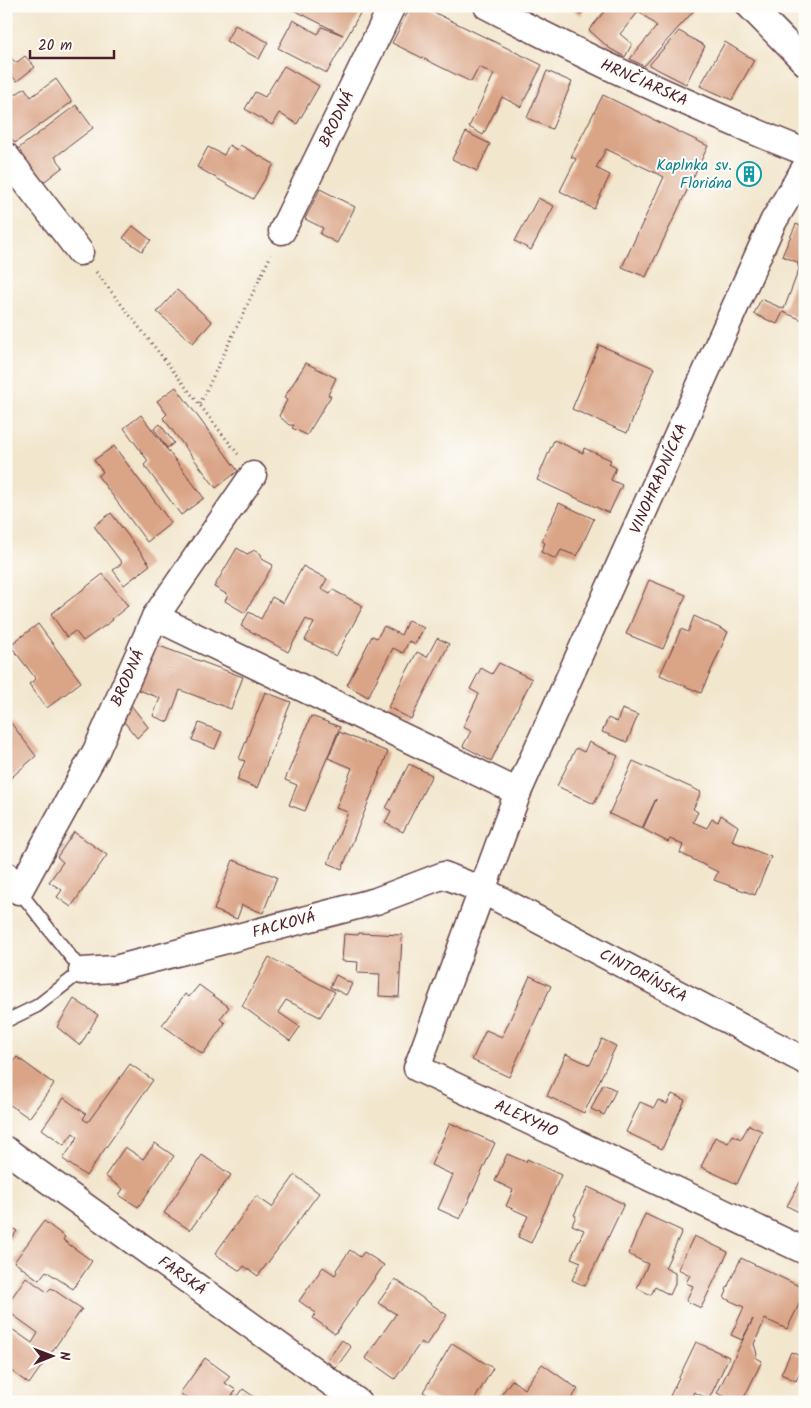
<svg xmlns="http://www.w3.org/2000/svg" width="811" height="1408" viewBox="0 0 811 1408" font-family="Kalam,sans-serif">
	<rect width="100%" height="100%" fill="#fdfcf7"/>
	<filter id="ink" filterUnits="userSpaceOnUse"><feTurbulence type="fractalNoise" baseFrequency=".02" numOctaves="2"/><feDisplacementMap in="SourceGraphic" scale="10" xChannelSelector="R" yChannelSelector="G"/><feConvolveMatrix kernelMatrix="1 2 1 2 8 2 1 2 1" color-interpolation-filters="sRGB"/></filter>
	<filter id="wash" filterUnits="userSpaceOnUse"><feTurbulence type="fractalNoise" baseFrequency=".0096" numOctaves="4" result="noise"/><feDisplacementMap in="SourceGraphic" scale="20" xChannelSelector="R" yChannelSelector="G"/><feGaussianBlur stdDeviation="1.12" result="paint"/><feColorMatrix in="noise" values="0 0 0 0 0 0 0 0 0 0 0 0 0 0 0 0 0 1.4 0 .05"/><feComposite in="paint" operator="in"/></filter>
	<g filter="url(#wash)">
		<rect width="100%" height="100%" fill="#f2e6cd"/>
		<g id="blocks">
			<g fill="#daa487">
				<polygon points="286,6 364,6 327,73 278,48 293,20 318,34 322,27 343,35"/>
				<polygon points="411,6 421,6 542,65 521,107 502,97 483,135 469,127 494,74 479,67 471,82 392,43"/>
				<polygon points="566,6 586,6 581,15"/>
				<polygon points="609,6 698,6 644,66 630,59 657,26 639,11 620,34 632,44 625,57 609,48 589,30"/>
				<polygon points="6,11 11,16 6,20"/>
				<polygon points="235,25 268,42 259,59 226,41"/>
				<polygon points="679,31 705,46 686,84 649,65"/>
				<polygon points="725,42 754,60 732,100 700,86"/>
				<polygon points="6,52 16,63 25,56 35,67 17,81 6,71"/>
				<polygon points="284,66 319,86 297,124 279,113 272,125 245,109 255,92 265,97"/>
				<polygon points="547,71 572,82 552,129 527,118"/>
				<polygon points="56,79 72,102 15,143 6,131 6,101 25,88 31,97"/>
				<polygon points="603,95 708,146 646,277 622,267 664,177 606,149 596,168 610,175 594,209 560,191 576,159 571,157"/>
				<polygon points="76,105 93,128 55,157 63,167 41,184 15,151"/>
				<polygon points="466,132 490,144 477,171 452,159"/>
				<polygon points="229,145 237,150 240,145 274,164 253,199 197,167 208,147 224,155"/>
				<polygon points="753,169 754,177 746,178 744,171"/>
				<polygon points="320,189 355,207 337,243 320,234 323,228 305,219"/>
				<polygon points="538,198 554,206 531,250 515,241"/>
				<polygon points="796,224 805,228 805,321 783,312 777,324 754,314 761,299 784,309 799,269 797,262 782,256"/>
				<polygon points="133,226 151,240 142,251 123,238"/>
				<polygon points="177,290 212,322 193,343 157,312"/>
				<polygon points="599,345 654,368 627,433 572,409"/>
				<polygon points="306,363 336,378 328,395 331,396 307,435 292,428 294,425 289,425 279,416 287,400 284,398"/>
				<polygon points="176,387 238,471 216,488 163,418 167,414 157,401"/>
				<polygon points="141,415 204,498 181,515 144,465 148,461 124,428"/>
				<polygon points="160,424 174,443 167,448 154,429"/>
				<polygon points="554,440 583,453 584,448 611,460 609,464 616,468 611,480 622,485 609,513 537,480"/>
				<polygon points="114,446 171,523 147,542 98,476 103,472 94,460"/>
				<polygon points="559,503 594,519 577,556 561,550 556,559 541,552 545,543 542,541"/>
				<polygon points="111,513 150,565 124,585 113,570 122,563 94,526"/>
				<polygon points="237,548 247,554 255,550 261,554 262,559 273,565 245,613 225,601 228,595 214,587"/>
				<polygon points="303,566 327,579 321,589 330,594 333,590 363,606 336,656 305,640 314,623 306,619 288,652 241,626 249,612 261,619 272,597 283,603"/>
				<polygon points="103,574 128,606 112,619 113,620 83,641 75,631 67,637 51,614"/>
				<polygon points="649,580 686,595 663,649 626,634"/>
				<polygon points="694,616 728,632 701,693 660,675 681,629 688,632"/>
				<polygon points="408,620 424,628 415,644 409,641 403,653 393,648 368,697 347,685 372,636 377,638 384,626 401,635"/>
				<polygon points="38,624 81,682 47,708 29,684 36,679 10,645"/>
				<polygon points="437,638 449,644 411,719 388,707 417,652 427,657"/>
				<polygon points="154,644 243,677 231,709 180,690 168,722 153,716 160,698 136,689"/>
				<polygon points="499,663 532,679 491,761 463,746 471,731 463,727 479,694 470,689 481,668 492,674"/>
				<polygon points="265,692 291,702 257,788 237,780 245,761 239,759"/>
				<polygon points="127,700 148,727 137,738 121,718"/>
				<polygon points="622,709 638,715 627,742 602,732 608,718 617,722"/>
				<polygon points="311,716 340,727 305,811 289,805 297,785 285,780"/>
				<polygon points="11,723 36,756 6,782 6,727"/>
				<polygon points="199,723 222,732 215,749 192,740"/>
				<polygon points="339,732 388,752 342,869 328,863 348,812 336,808 352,768 328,758"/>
				<polygon points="589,742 618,756 594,804 557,786 576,748 584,752"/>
				<polygon points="633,761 701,792 693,809 698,812 693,822 707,828 712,819 718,822 721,815 738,826 732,841 771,857 755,895 714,880 718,872 680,853 683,845 670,839 668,842 643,829 656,799 642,828 609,814"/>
				<polygon points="409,764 432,775 403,832 385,823 391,811 386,808"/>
				<polygon points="74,832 107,855 71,907 57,897 62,890 49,882 63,862 57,857"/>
				<polygon points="233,860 277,877 263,913 242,905 237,919 214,910"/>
				<polygon points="359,933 402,935 399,997 379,996 380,974 357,973 358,962 342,961 344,934 358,935"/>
				<polygon points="269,957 335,992 320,1017 286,1000 278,1012 300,1027 290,1041 242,1006"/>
				<polygon points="336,975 352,984 346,995 330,987"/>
				<polygon points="530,976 551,986 509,1077 472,1060 486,1030 502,1037"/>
				<polygon points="199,985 229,1007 220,1019 225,1023 203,1054 162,1025 185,994 189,997"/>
				<polygon points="74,999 98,1015 80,1046 57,1027"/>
				<polygon points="602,1039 616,1046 584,1113 547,1096 566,1054 590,1065"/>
				<polygon points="17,1057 54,1084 29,1118 6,1102 6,1072"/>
				<polygon points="130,1064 153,1080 86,1176 63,1159 78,1137 73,1133 64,1145 42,1129 64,1098 86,1114 83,1119 88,1122"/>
				<polygon points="603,1084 616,1090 604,1115 591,1109"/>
				<polygon points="672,1094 685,1100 662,1149 626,1132 640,1102 654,1108 658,1100 667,1104"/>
				<polygon points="450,1123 495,1143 460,1219 438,1209 453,1175 431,1165"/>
				<polygon points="749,1125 762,1131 737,1184 701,1167 715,1137 728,1143 733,1135 741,1139"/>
				<polygon points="155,1143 174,1156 138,1207 119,1195 123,1189 105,1176 125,1147 143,1159"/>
				<polygon points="507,1154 526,1162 527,1159 561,1175 531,1243 518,1237 528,1216 506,1206 513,1190 495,1181"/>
				<polygon points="202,1155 231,1175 190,1230 164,1213"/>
				<polygon points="805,1173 805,1215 787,1206"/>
				<polygon points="295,1175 319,1193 258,1276 244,1266 240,1271 215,1254 256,1196 272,1207"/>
				<polygon points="588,1187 624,1204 585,1286 572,1280 581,1262 571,1258 584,1230 572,1225 576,1216 574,1215"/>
				<polygon points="645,1214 682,1231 665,1268 675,1273 675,1284 670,1295 655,1287 651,1295 637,1288 648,1264 628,1254"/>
				<polygon points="44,1221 65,1237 63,1240 92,1261 73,1289 46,1271 39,1280 14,1262"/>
				<polygon points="6,1223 17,1231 6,1245"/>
				<polygon points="694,1236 728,1252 701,1308 686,1301 693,1286 686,1283 690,1275 678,1269"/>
				<polygon points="350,1250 360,1257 364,1252 384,1265 335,1334 313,1318 316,1313 299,1301 323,1267 335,1275 337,1272 336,1270"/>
				<polygon points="741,1258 805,1289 805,1292 787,1329 765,1319 754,1344 757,1354 755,1357 762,1361 742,1402 735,1402 717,1393 753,1319 742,1340 731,1335 744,1307 724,1298 727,1291 726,1290"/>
				<polygon points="26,1277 47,1292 51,1288 82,1309 29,1384 6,1367 6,1331 9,1327 32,1343 38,1333 6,1310 6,1306"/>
				<polygon points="395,1279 447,1315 426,1345 421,1342 395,1379 365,1358 396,1314 378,1303"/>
				<polygon points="342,1340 351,1347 336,1368 327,1361"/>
				<polygon points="696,1342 729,1357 709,1399 694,1392 689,1402 684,1402 670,1396"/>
				<polygon points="452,1343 493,1368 473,1402 439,1402 423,1392"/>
				<polygon points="791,1352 805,1358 796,1381 781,1374"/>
				<polygon points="205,1358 230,1376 225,1383 236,1390 228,1402 185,1402 187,1399 180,1393"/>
				<polygon points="542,1364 578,1389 569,1402 496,1402 512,1380 524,1389"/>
				<polygon points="243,1389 257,1399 255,1402 234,1402"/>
				<polygon points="265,1395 274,1402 260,1402"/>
			</g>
		</g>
	</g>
	<g filter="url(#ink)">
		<use href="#blocks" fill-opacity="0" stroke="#633d43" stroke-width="1"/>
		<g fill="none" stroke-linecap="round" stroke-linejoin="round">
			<defs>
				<polyline id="service" points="6,1021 37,1006 82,971 19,891"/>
				<g id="minor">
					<path d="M487,6c104,54 209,103 318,146"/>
					<polyline points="750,6 805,62"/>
					<polyline points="6,156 80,252"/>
					<polyline points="805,168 773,222 518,792 417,1068 805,1251"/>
					<polyline points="282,231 392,6"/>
					<polyline points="155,617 518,792"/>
					<polyline points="6,875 19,891 96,751 155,617 253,475"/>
					<polyline points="82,971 115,969 376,901 444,875 482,890 805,1061"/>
					<polyline points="6,1150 358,1402"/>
				</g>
			</defs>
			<use href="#service" stroke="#633d43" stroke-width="15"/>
			<use href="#minor" stroke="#633d43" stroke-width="29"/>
			<g stroke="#633d43" stroke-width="3" stroke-dasharray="1 4" stroke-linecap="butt">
				<polyline points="96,272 238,454"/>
				<polyline points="200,404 271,255"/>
			</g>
			<use href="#service" stroke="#fff" stroke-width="12"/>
			<use href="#minor" stroke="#fff" stroke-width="26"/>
		</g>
	</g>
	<defs>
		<symbol id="building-ring" viewBox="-11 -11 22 22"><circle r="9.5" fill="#fdfcf7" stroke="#0f9aa8" stroke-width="1.5"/><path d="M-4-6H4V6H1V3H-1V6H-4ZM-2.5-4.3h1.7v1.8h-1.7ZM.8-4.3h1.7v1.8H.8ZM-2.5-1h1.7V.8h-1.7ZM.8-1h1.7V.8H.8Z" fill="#0f9aa8"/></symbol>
	</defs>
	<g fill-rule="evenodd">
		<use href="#building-ring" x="735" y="160" width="28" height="28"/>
	</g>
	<g text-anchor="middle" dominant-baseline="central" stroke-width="4" stroke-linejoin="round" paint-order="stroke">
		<g font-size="16" fill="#4a1f2b" stroke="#fdfcf7">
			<text transform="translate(644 83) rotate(24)">HRNČIARSKA</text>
			<text transform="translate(337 119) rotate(-64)">BRODNÁ</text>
			<text transform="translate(659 479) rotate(-66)">VINOHRADNÍCKA</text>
			<text transform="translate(128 678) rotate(-66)">BRODNÁ</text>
			<text transform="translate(284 925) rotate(-15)">FACKOVÁ</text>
			<text transform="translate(643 976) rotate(28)">CINTORÍNSKA</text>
			<text transform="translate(526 1119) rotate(25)">ALEXYHO</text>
			<text transform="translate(182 1276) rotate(36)">FARSKÁ</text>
		</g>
		<g font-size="16" fill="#0d838f" stroke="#fdfcf7" text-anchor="end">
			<text x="732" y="165">Kaplnka sv.<tspan x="732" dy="18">Floriána</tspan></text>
		</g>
	</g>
	<rect width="811" height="1408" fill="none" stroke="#fdfcf7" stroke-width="25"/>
	<g transform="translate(52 1356) rotate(89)" stroke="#fdfcf7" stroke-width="4" paint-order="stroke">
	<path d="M0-4L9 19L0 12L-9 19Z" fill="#4a1f2b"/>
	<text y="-8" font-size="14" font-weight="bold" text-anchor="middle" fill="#4a1f2b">N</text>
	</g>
	<path d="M30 50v8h84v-8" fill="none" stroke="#4a1f2b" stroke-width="2.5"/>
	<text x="38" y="50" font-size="15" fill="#4a1f2b" stroke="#fdfcf7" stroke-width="4" paint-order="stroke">20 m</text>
</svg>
